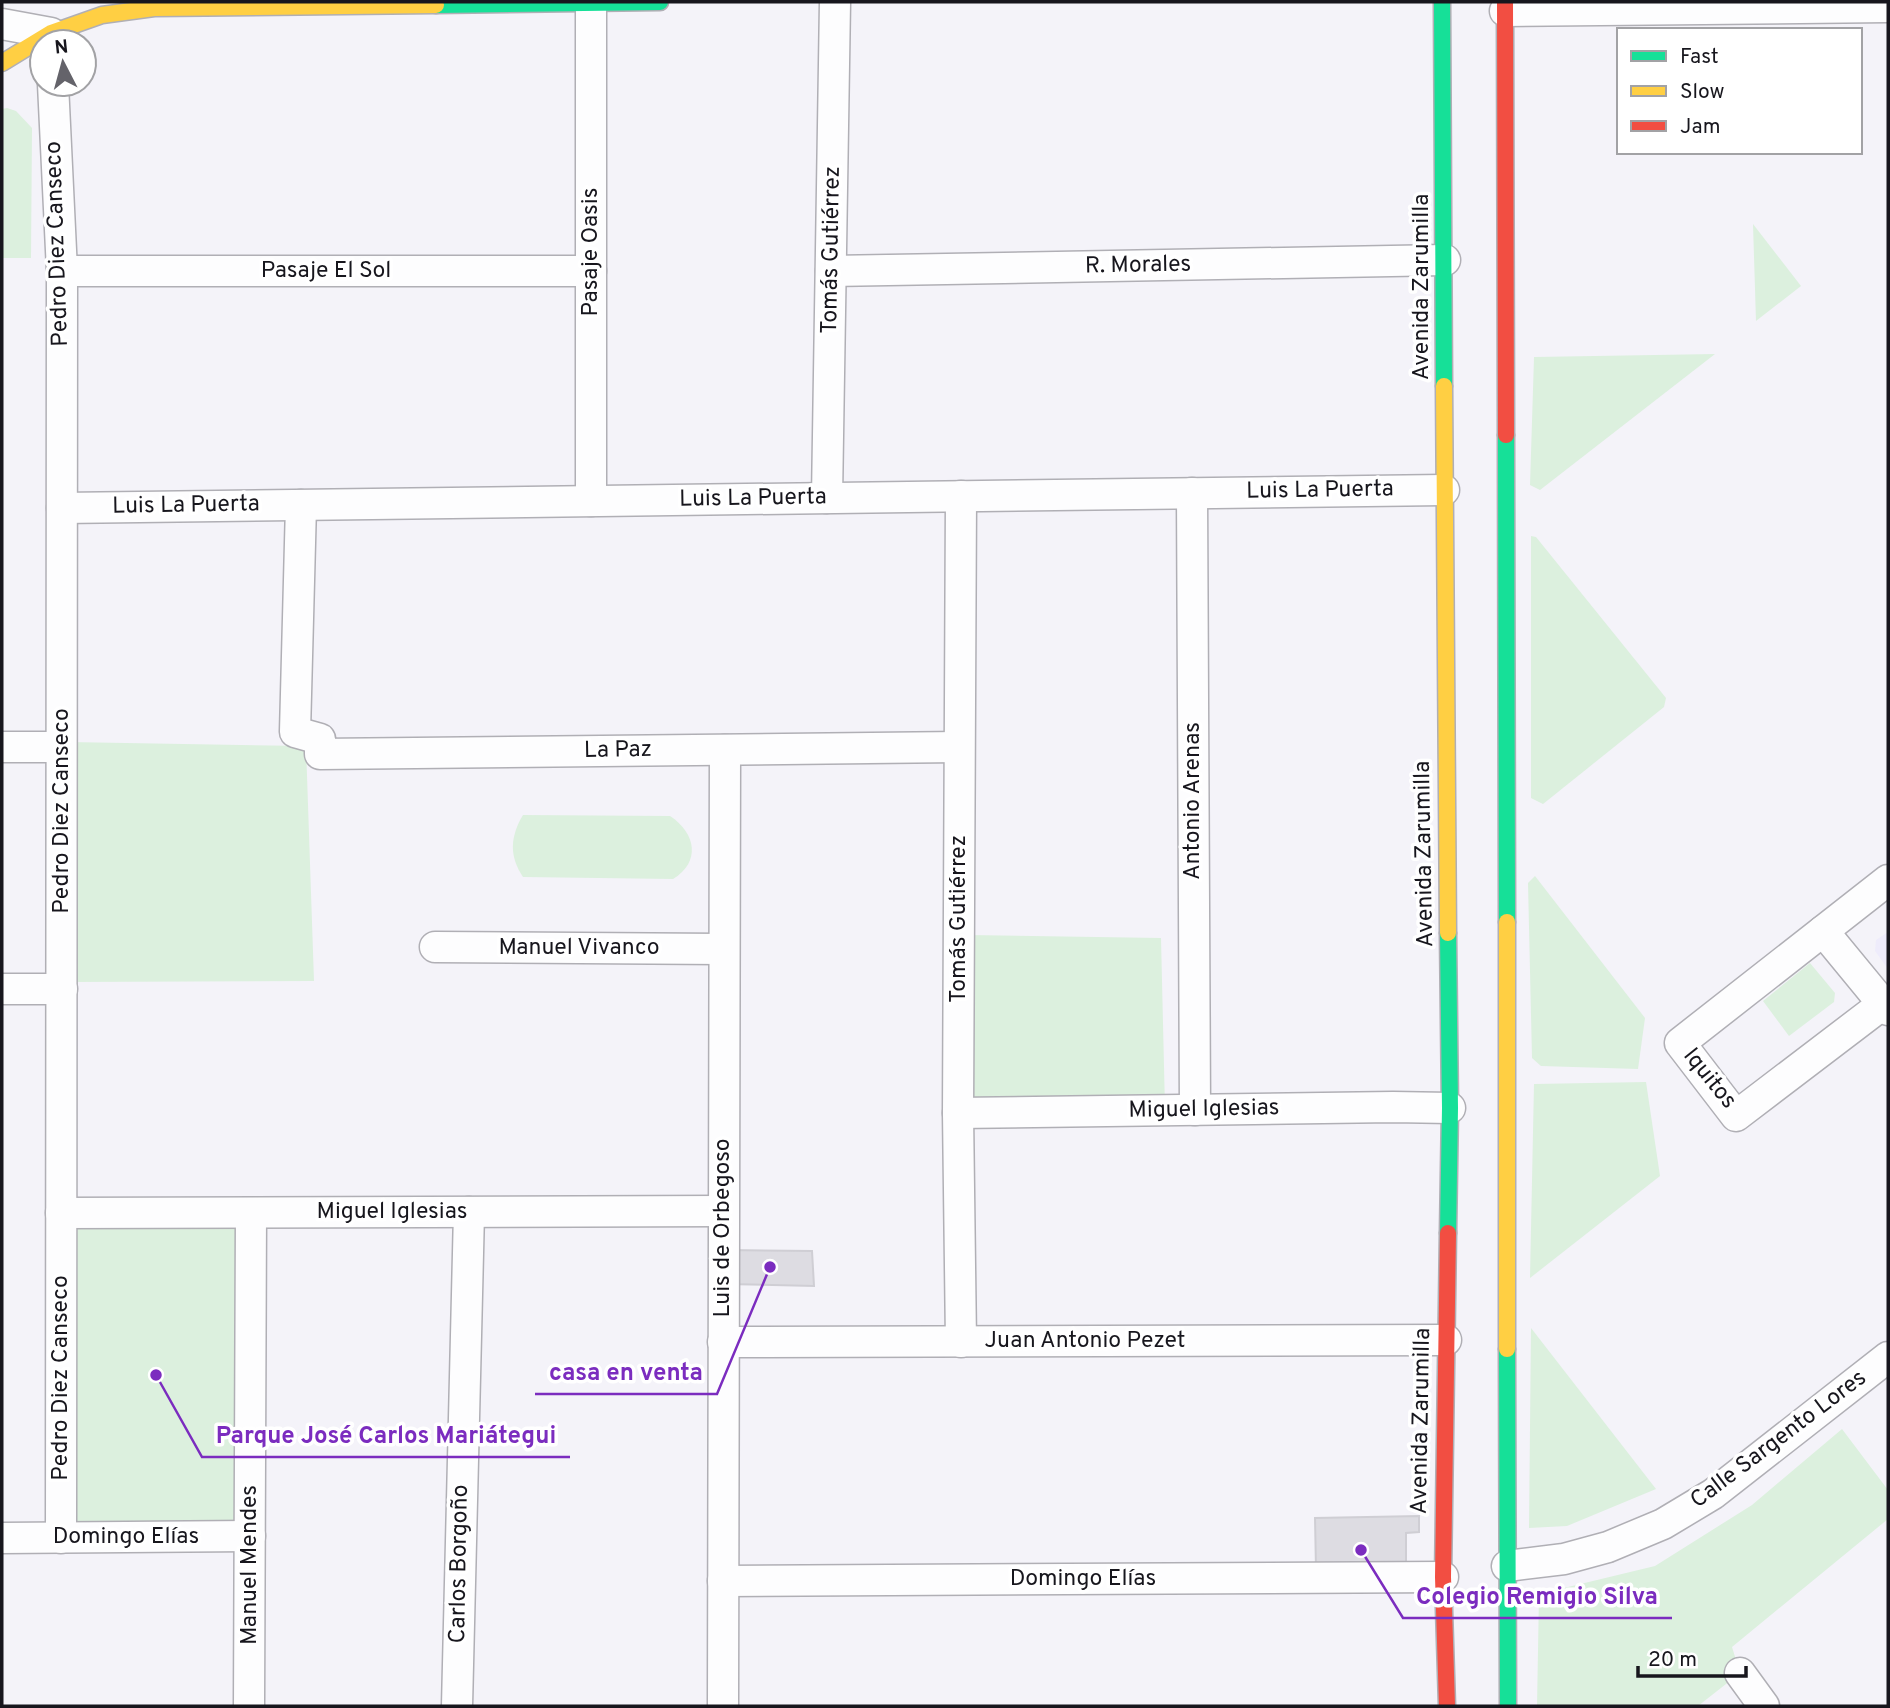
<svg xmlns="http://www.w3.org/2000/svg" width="1890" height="1708" viewBox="0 0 1890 1708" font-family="Overpass,sans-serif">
	<rect width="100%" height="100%" fill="#f4f3f9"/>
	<polygon fill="#eeecfb" points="1888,932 1888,969 1875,951 1876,940"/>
	<g fill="#dcf0de">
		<polygon points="7,108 16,111 32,128 31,258 2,258 2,109"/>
		<polygon points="1753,224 1801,286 1756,321"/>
		<polygon points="1715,354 1540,490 1530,485 1534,357"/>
		<polygon points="1531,536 1536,537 1666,698 1664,707 1543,804 1531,798"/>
		<polygon points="68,742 306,746 314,981 70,982"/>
		<path d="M523,815l147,1c26,17 31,46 3,63l-150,-2c-14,-21 -13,-40 0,-62z"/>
		<polygon points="1535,876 1645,1018 1638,1069 1541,1066 1532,1058 1528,883"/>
		<polygon points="968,935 1161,938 1165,1109 961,1107"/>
		<polygon points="1810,963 1835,993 1834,1002 1789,1036 1763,1001"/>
		<polygon points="1646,1082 1660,1176 1530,1278 1534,1084"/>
		<polygon points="61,1213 251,1213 250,1536 61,1538"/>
		<polygon points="1531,1328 1656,1489 1567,1526 1529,1528"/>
		<polygon points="1842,1429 1888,1490 1888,1519 1732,1647 1740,1673 1698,1706 1537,1706 1539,1594 1655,1566 1752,1505"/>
	</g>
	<g fill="#dddce2" stroke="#cfced4" stroke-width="2">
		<polygon points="727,1250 812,1251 814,1286 726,1284"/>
		<polygon points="1419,1516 1419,1532 1406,1533 1406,1567 1316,1569 1315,1518"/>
	</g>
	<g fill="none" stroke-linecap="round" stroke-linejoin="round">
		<defs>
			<g id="street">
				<polyline points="591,2 591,501"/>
				<polyline points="1505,11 1888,7"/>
				<polyline points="2,24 51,33 51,42"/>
				<polyline points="53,84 62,271 61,1538"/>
				<polyline points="62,271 591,271"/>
				<polyline points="831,271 1445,260"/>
				<polyline points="1192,493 1195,1110"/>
				<polyline points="961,496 958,1113 961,1342"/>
				<polyline points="827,498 835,2"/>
				<polyline points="301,505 295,732 320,739 320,754 959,747"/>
				<polyline points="62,508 1444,490"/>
				<polyline points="2,747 61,747"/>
				<polyline points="1823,931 1888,1010"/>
				<polyline points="435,947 723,949"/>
				<polyline points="2,989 62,989"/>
				<polyline points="1883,1004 1736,1116 1680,1043 1888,880"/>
				<polyline points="958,1113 1393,1107 1450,1108"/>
				<polyline points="61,1213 723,1211"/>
				<polyline points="723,1342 1446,1340"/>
				<polyline points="2,1538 250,1536"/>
				<polyline points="1507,1566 1564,1559 1608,1547 1663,1524 1713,1494 1888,1357"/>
				<polyline points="723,1581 1443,1577"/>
				<polyline points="1740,1673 1764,1706"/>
				<polyline points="249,1706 251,1213"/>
				<polyline points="457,1706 469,1212"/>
				<polyline points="723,1706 725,750"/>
			</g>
			<g id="fast">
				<polyline points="1442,2 1444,386"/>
				<polyline points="436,5 660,2"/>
				<polyline points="1506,435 1507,922"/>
				<polyline points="1448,1233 1450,1108 1448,933"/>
				<polyline points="1507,1349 1508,1706"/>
			</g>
			<g id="slow">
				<polyline points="2,63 51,33 102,15 154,8 436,5"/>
				<polyline points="1444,386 1448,933"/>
				<polyline points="1507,922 1507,1349"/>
			</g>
			<g id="jam">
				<polyline points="1505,2 1506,435"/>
				<polyline points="1447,1706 1443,1577 1448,1233"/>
			</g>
		</defs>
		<use href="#street" stroke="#b0afb5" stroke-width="33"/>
		<use href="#fast" stroke="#b0afb5" stroke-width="19"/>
		<use href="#slow" stroke="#b0afb5" stroke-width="19"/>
		<use href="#jam" stroke="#b0afb5" stroke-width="19"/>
		<use href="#street" stroke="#fdfdfe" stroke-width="30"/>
		<use href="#fast" stroke="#16e098" stroke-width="16"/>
		<use href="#slow" stroke="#ffcf43" stroke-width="16"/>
		<use href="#jam" stroke="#f24e42" stroke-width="16"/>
	</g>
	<g text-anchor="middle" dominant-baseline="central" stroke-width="7" stroke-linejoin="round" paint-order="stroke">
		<g font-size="23" fill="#17161d" stroke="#fff">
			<text transform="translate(58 244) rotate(-92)">Pedro Diez Canseco</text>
			<text transform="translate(832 250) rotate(-89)">Tomás Gutiérrez</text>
			<text transform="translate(591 252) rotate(-90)">Pasaje Oasis</text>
			<text transform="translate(1138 266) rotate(-1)">R. Morales</text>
			<text x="326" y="271">Pasaje El Sol</text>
			<text transform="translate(1422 287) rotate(-90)">Avenida Zarumilla</text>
			<text transform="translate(1320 491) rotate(-1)">Luis La Puerta</text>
			<text transform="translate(753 499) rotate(-1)">Luis La Puerta</text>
			<text transform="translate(186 506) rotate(-1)">Luis La Puerta</text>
			<text transform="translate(618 751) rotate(-1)">La Paz</text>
			<text transform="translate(1193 801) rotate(-90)">Antonio Arenas</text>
			<text transform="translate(62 811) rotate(-90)">Pedro Diez Canseco</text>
			<text transform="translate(1425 854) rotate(-91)">Avenida Zarumilla</text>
			<text transform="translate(959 919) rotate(-90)">Tomás Gutiérrez</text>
			<text x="579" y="948">Manuel Vivanco</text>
			<text transform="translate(1709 1079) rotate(51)">Iquitos</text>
			<text transform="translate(1204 1110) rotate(-1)">Miguel Iglesias</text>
			<text x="392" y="1212">Miguel Iglesias</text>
			<text transform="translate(723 1228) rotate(-90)">Luis de Orbegoso</text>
			<text x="1085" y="1341">Juan Antonio Pezet</text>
			<text transform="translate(61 1378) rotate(-90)">Pedro Diez Canseco</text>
			<text transform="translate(1422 1421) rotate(-89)">Avenida Zarumilla</text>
			<text transform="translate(1779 1440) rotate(-37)">Calle Sargento Lores</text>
			<text x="126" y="1537">Domingo Elías</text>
			<text transform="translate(460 1564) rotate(-89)">Carlos Borgoño</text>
			<text transform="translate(250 1565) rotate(-90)">Manuel Mendes</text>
			<text x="1083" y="1579">Domingo Elías</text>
		</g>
	</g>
	<path fill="none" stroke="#7b2cbf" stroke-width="2.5" d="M770 1267L717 1394H535M156 1375L202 1457H570M1361 1550L1403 1618H1672"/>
	<g fill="#7b2cbf" stroke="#fff" stroke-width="2.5">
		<circle cx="770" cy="1267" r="7"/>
		<circle cx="156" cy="1375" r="7"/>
		<circle cx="1361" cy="1550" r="7"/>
	</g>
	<g font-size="24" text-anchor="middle" font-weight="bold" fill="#7b2cbf" stroke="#fff" stroke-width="7" stroke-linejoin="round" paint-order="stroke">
		<text x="626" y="1380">casa en venta</text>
		<text x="386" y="1443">Parque José Carlos Mariátegui</text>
		<text x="1537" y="1604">Colegio Remigio Silva</text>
	</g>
	<rect width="1890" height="1708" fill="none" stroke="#17161d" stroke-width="7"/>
	<rect x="1617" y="28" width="245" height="126" fill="#ffffff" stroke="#a2a2a5" stroke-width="2"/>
	<rect x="1631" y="51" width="35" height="10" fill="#16e098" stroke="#a2a2a5" stroke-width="2"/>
	<text x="1680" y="63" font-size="21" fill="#17161d">Fast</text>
	<rect x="1631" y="86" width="35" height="10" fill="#ffcf43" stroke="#a2a2a5" stroke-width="2"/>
	<text x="1680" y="98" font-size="21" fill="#17161d">Slow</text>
	<rect x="1631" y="121" width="35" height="10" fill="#f24e42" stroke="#a2a2a5" stroke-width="2"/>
	<text x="1680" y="133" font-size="21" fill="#17161d">Jam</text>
	<g transform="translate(63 63) rotate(354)"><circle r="33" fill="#ffffff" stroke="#a2a2a5" stroke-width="2"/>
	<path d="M0-5L12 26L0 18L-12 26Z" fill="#64636a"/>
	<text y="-10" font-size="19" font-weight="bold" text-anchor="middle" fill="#17161d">N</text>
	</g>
	<path d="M1638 1666v10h108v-10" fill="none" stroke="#17161d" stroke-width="3.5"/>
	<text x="1648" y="1666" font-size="21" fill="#17161d" stroke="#ffffff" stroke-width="5" paint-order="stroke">20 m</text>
</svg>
